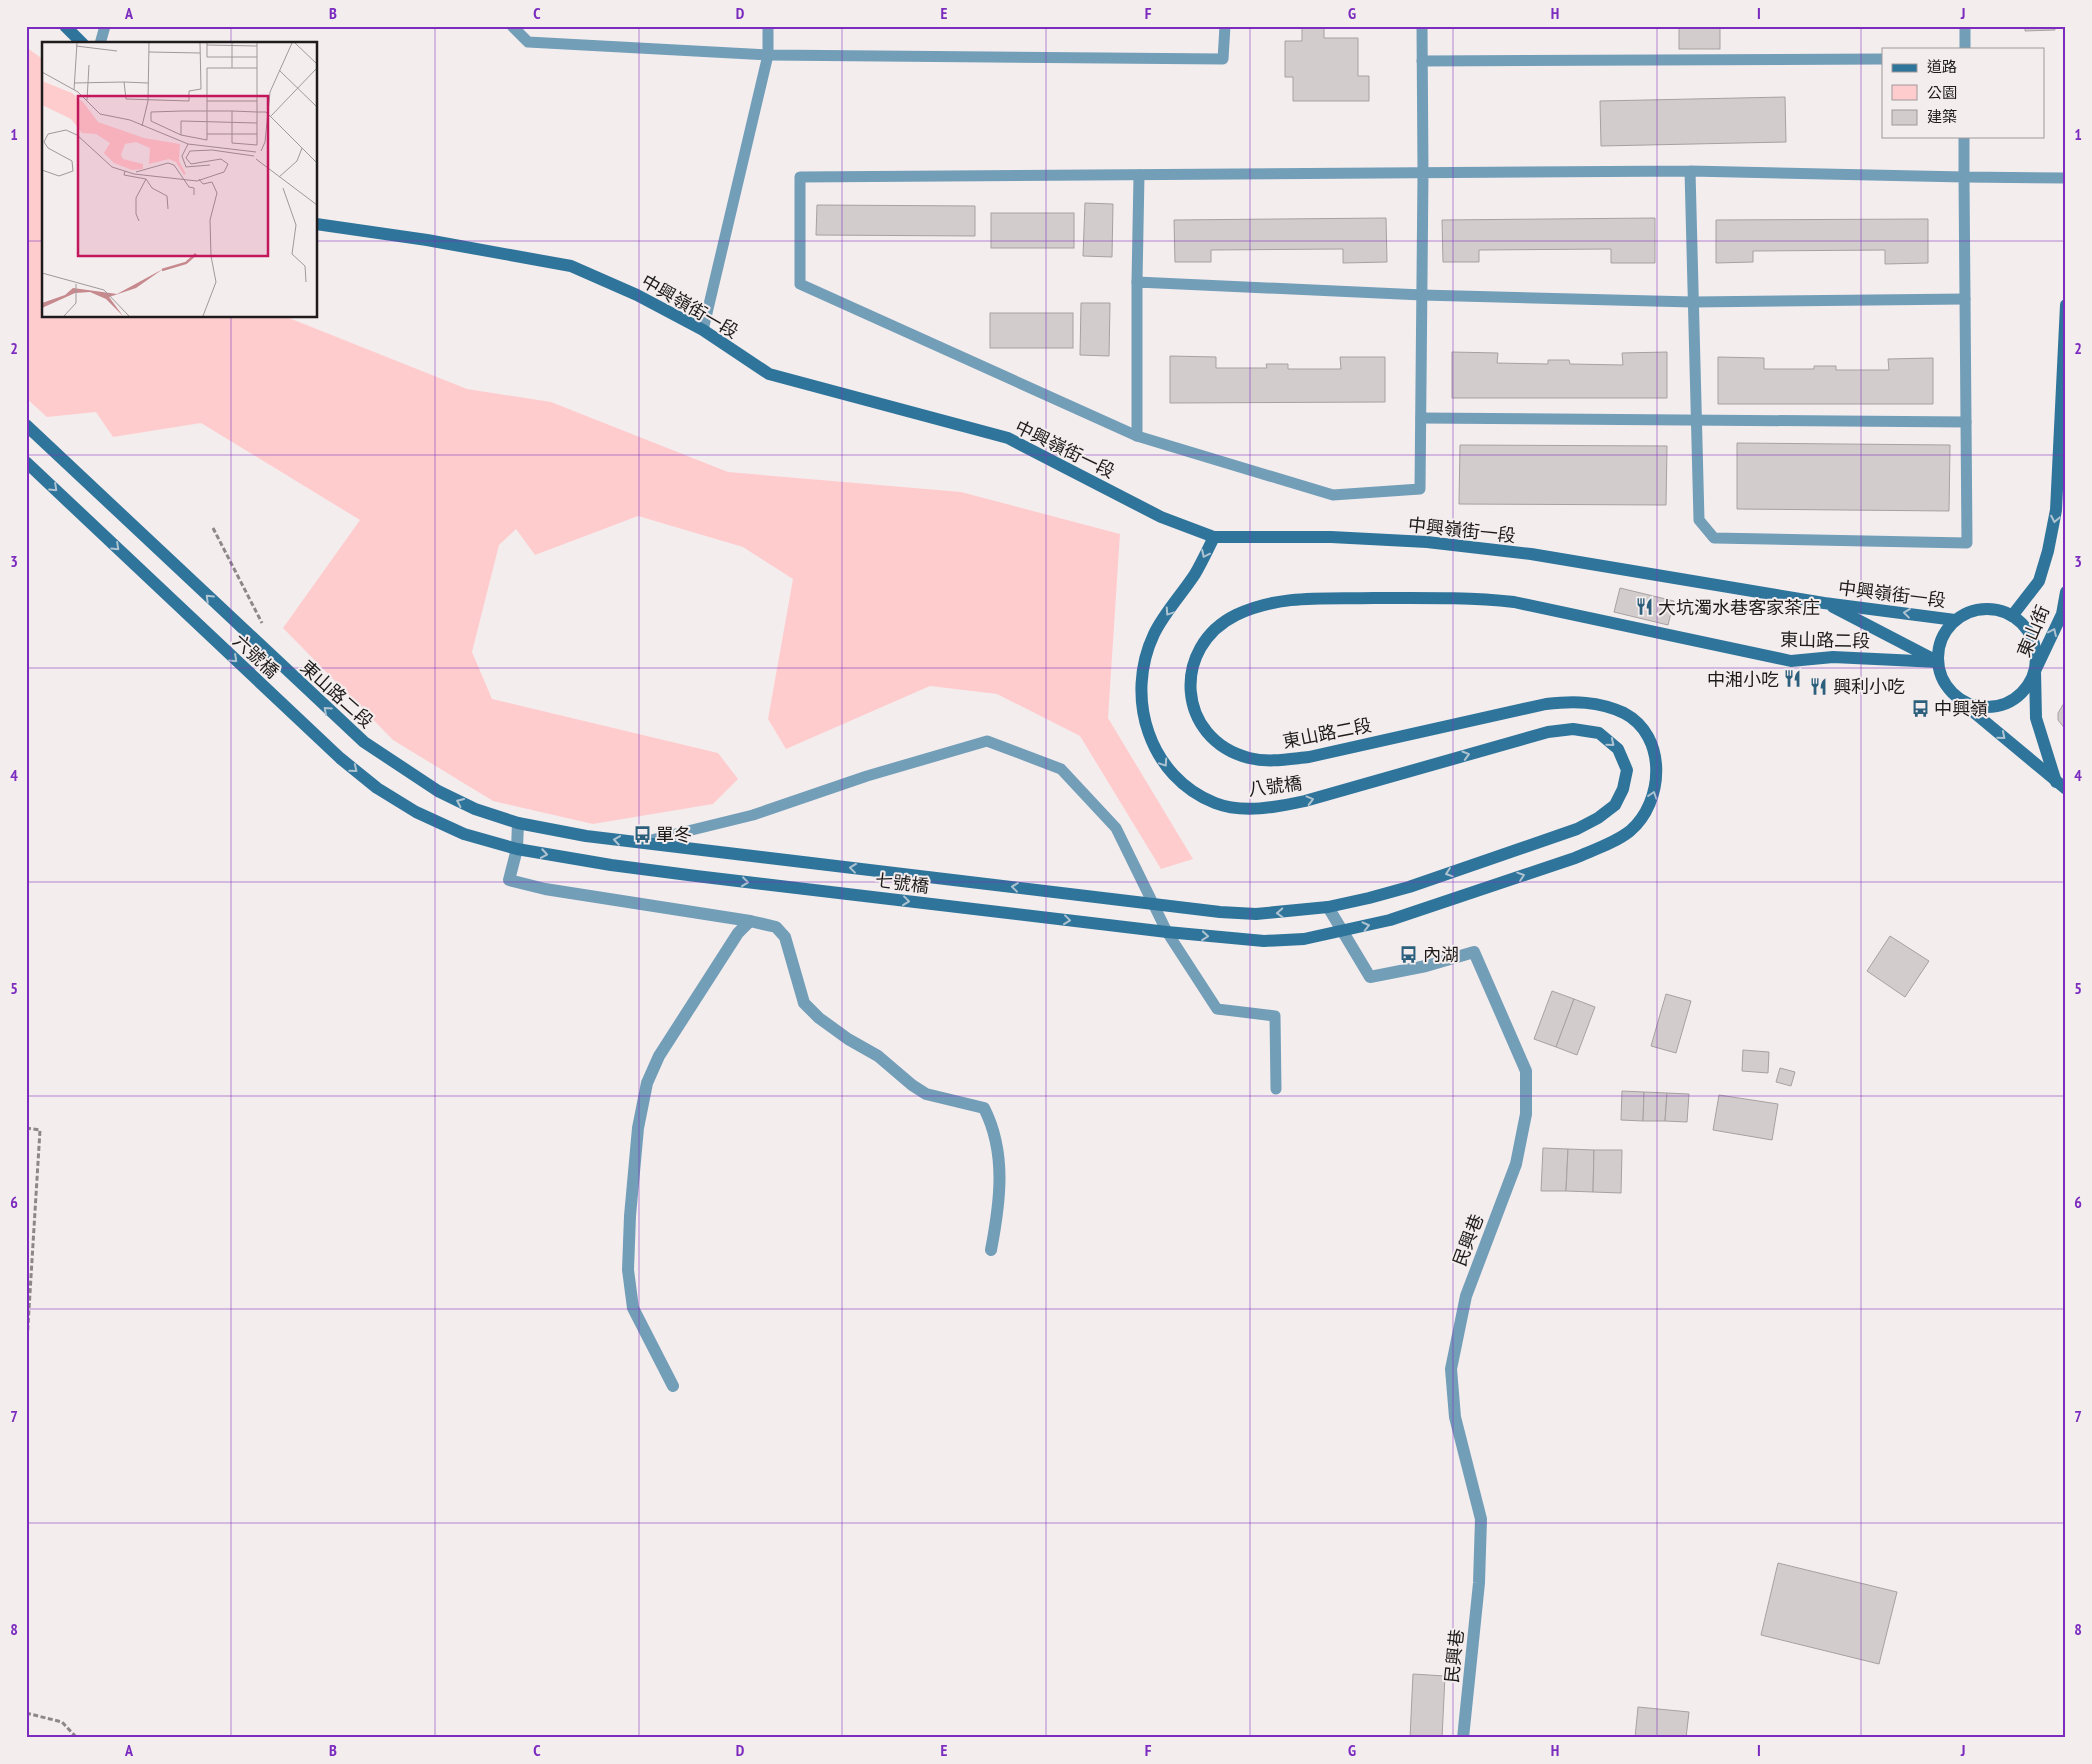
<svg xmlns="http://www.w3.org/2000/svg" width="2092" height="1764" viewBox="0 0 2092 1764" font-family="'PT Sans Narrow','Noto Sans TC',sans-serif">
	<rect width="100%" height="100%" fill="#f4edee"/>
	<polygon fill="#ffccce" points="26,47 44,60 44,316 284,316 467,389 551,402 728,472 961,492 1120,534 1108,718 1193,859 1161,869 1080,736 997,694 930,686 786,749 768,719 793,579 743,547 638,516 535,555 516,529 499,545 472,652 492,699 718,753 738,779 713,804 593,824 493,801 393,740 283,628 360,520 201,423 113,437 96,412 47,417 26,398"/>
	<g fill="#d2cccc" stroke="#a7a1a1">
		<polygon points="1302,26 1324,26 1324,38 1358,38 1358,76 1369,76 1369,101 1293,101 1293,77 1285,77 1285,41 1302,41"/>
		<rect x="1679" y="26" width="41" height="23"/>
		<polygon points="2025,26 2055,26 2055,30 2025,31"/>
		<polygon points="1785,97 1786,142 1601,146 1600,101"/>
		<polygon points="1085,203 1113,204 1112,257 1083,256"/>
		<polygon points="817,205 975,206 975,236 816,235"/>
		<rect x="991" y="213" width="83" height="35"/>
		<polygon points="1386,218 1387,262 1343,263 1343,249 1211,250 1211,262 1175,262 1174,220"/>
		<polygon points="1655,218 1655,263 1611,263 1611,249 1479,250 1479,262 1443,262 1442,220"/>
		<polygon points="1928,219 1928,263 1885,264 1885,250 1753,251 1753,262 1716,263 1716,220"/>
		<polygon points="1081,303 1110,303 1109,356 1080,355"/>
		<rect x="990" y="313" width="83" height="35"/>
		<polygon points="1452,352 1498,353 1497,363 1548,364 1548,360 1569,360 1570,364 1623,365 1622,353 1667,352 1667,398 1452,398"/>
		<polygon points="1170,356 1216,357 1216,368 1267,368 1266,364 1288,364 1288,369 1341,369 1340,357 1385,357 1385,402 1170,403"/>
		<polygon points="1718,357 1764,358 1764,369 1814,369 1814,366 1836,366 1836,370 1889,370 1888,359 1933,358 1933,404 1718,404"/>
		<polygon points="1737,443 1950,445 1949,511 1737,509"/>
		<polygon points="1460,445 1667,446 1666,505 1459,504"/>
		<polygon points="1620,588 1674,601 1668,625 1614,612"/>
		<polygon points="2066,700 2066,730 2058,720 2058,713"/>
		<polygon points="1890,936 1929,961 1905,997 1867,971"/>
		<polygon points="1552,991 1574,999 1556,1047 1534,1039"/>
		<polygon points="1666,994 1691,1001 1676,1053 1651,1046"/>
		<polygon points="1574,999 1595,1007 1577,1055 1556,1047"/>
		<polygon points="1743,1050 1769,1052 1768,1073 1742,1071"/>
		<polygon points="1780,1068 1795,1072 1791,1086 1776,1082"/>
		<polygon points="1622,1091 1644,1092 1643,1121 1621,1120"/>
		<polygon points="1644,1092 1667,1093 1665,1121 1643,1121"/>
		<polygon points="1667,1093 1689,1094 1687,1122 1665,1121"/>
		<polygon points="1719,1095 1778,1104 1772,1140 1713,1130"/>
		<polygon points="1543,1148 1568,1149 1566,1191 1541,1191"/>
		<polygon points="1568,1149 1594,1150 1593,1192 1566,1191"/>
		<polygon points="1594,1150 1622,1150 1621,1193 1593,1192"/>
		<polygon points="1778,1563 1897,1592 1879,1664 1761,1635"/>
		<polygon points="1413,1674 1445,1676 1442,1738 1410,1738"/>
		<polygon points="1638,1707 1689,1712 1686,1738 1635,1738"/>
	</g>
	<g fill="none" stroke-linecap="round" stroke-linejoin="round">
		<g stroke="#8d8888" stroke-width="3" stroke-dasharray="5 2.5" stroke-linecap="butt">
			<polyline points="213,528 262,623"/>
			<polyline points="26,1128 40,1130 26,1358"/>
			<polyline points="26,1713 62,1722 77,1738"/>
		</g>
		<g stroke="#739eb8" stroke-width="11">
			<polyline points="512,26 528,42 768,55 1223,59 1225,26"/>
			<polyline points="1422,26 1423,173 1420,489 1333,495 1137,436 800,284 800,177 1690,171 1964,177 1967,543 1714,538 1699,520 1690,171"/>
			<polyline points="100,44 105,26"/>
			<polyline points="1965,49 1965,26"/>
			<polyline points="1422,61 1883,59"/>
			<polyline points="1964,136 1964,177 2066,178"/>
			<polyline points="1137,282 1139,175"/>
			<polyline points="703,330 768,55 768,26"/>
			<polyline points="1421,418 1966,422"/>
			<polyline points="1137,436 1137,282 1422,295 1693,302 1965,299"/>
			<polyline points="643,842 753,815 867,776 987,741 1061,769 1116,828 1167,932 1217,1009 1275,1016 1276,1089"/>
		</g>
		<g stroke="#739eb8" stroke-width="12">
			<polyline points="518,823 517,849 509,880 545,889 750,921 738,933 659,1056 647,1083 638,1128 630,1216 628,1270 633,1308 673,1386"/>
			<polyline points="1328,907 1370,977 1426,966 1474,952 1526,1071 1526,1114 1516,1164 1466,1296 1451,1369 1455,1417 1481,1519 1479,1583 1463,1738"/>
			<path d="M750,921l26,6 9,10 19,66 15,15 29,21 30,17 34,29 14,9 58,14c23,45 16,95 7,142"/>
		</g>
		<g stroke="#2f759b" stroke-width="12">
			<polyline points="65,26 83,44"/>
			<polyline points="316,224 427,240 571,266 637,295 703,330 769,374 1008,438 1161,517 1214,537 1331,537 1427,542 1531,554 1824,603 1955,620"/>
			<path d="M26,425l338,317 74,49 37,18 43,14 68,13 634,76 36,2 72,-7 41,-9 40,-11 168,-58 21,-11 17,-13 8,-16 4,-19 -9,-21 -19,-16 -26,-4 -25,3 -243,69c-28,6 -62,13 -90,2 -66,-26 -91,-106 -61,-169 10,-21 28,-40 41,-60 7,-12 13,-25 19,-37"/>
			<path d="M26,462l314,296 37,30 39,24 48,22 53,15 94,16 85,11 471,56 97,9 40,-2 86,-19 185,-62c18,-8 40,-15 55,-27 34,-29 38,-95 -6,-118 -26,-12 -50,-12 -78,-9l-237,53c-20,2 -40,6 -60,1 -73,-19 -78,-111 -13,-143 43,-21 92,-16 138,-17 47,0 93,-1 140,4l277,59 42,-4 105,5"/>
			<polyline points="1833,607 1935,660"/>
			<circle cx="1987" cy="658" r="49"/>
			<polyline points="2012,616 2039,581 2048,551 2056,510 2066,305"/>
			<polyline points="1965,705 2066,789"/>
			<polyline points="2056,782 2036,718 2035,671 2062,614 2066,592"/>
		</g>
	</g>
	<defs><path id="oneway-chevron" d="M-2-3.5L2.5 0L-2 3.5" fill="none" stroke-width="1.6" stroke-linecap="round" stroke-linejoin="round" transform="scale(1.25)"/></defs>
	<g stroke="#afc3d1">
		<use href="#oneway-chevron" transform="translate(54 488) rotate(43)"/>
		<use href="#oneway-chevron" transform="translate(2055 519) rotate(101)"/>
		<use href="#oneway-chevron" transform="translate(116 547) rotate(43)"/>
		<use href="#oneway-chevron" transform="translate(1205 554) rotate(116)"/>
		<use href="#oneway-chevron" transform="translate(209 598) rotate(-136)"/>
		<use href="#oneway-chevron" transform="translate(1169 612) rotate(124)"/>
		<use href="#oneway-chevron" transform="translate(1907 613) rotate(-173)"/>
		<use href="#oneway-chevron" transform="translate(2053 632) rotate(-65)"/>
		<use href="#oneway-chevron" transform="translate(234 659) rotate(43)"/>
		<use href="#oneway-chevron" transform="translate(327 710) rotate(-138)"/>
		<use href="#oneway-chevron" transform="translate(2002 736) rotate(40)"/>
		<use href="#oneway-chevron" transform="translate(1611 743) rotate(40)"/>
		<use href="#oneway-chevron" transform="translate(1466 755) rotate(-16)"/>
		<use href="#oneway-chevron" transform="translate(1164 763) rotate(56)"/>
		<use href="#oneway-chevron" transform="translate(354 769) rotate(39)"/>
		<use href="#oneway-chevron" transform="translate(1653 795) rotate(-72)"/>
		<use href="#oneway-chevron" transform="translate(1310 800) rotate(-15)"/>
		<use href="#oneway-chevron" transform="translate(460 802) rotate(-155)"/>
		<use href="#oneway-chevron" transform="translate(617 840) rotate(-172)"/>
		<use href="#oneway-chevron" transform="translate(544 854) rotate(10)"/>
		<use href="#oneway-chevron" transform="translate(853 868) rotate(-173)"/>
		<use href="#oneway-chevron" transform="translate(1449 873) rotate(161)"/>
		<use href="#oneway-chevron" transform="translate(1521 876) rotate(-19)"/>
		<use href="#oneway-chevron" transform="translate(745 882) rotate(7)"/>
		<use href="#oneway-chevron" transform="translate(1015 887) rotate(-173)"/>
		<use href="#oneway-chevron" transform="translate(906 901) rotate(7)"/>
		<use href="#oneway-chevron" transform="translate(1280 913) rotate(177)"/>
		<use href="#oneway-chevron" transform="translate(1067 920) rotate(7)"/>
		<use href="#oneway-chevron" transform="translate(1366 926) rotate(-14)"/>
		<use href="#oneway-chevron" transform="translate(1205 936) rotate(5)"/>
	</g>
	<path fill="none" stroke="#7b2cbf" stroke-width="1" stroke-opacity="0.55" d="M231,26v18M435,26v1712M639,26v1712M842,26v1712M1046,26v1712M1250,26v1712M1453,26v1712M1657,26v1712M1861,26v1712M26,241h18M316,241h1750M231,316v1422M26,455h2040M26,668h2040M26,882h2040M26,1096h2040M26,1309h2040M26,1523h2040"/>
	<defs>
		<symbol id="restaurant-bare" viewBox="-9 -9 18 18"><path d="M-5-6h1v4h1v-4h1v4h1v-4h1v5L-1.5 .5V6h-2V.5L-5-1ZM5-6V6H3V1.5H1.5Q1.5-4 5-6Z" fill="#2c5f7c" stroke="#f4edee" stroke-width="2.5" paint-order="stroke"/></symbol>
		<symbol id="bus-bare" viewBox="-9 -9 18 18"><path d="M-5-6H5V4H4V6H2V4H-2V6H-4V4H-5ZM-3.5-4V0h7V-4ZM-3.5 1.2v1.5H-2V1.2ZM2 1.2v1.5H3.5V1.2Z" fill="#2c5f7c" stroke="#f4edee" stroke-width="2.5" paint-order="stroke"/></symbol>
	</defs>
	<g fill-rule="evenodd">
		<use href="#restaurant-bare" x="1632" y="594" width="25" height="25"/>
		<use href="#restaurant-bare" x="1780" y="666" width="25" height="25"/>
		<use href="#restaurant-bare" x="1806" y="674" width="25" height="25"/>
		<use href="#bus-bare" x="1908" y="696" width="25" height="25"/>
		<use href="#bus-bare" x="630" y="822" width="25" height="25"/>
		<use href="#bus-bare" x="1396" y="942" width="25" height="25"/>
	</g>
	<g text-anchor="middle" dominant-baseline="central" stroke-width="4" stroke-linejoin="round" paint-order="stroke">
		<g font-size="18" fill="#1d1b1b" stroke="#f4edee">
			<text transform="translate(690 306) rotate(30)">中興嶺街一段</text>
			<text transform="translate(1065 449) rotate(26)">中興嶺街一段</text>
			<text transform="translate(1462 530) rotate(6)">中興嶺街一段</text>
			<text transform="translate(1892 594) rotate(7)">中興嶺街一段</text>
			<text transform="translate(2033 631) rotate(-67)">東山街</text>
			<text transform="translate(1825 640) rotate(1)">東山路二段</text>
			<text transform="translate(256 656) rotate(43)">六號橋</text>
			<text transform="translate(337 694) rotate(42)">東山路二段</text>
			<text transform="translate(1327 733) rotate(-11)">東山路二段</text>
			<text transform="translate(1275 786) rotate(-7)">八號橋</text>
			<text transform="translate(902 883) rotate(7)">七號橋</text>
			<text transform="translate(1468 1240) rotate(-69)">民興巷</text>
			<text transform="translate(1454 1656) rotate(-84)">民興巷</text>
		</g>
		<g font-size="18" fill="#1d1b1b" stroke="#f4edee" text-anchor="start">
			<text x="1658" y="607">大坑濁水巷客家茶庄</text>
			<text x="1779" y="679" text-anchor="end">中湘小吃</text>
			<text x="1833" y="686">興利小吃</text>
			<text x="1934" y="708">中興嶺</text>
			<text x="656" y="834">單冬</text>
			<text x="1423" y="954">內湖</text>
		</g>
	</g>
	<g transform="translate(42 42)">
		<rect width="275" height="275" fill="#f4edee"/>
		<path d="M0,39l30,12 11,9 15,20 46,16 36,6 -1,17 7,13 -2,1 -8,-13 -7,-3 -20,5 1,-16 -14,-6 -11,2 -4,11 2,4 20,5v5l-11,1 -18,-7 -10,-10 6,-10 -14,-9 -14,-1 -11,-14 -29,-14z" fill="#ffccce"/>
		<path d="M121,227l-27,19 -27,9 14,19 -17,-17 -16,-7 -15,1 -33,15v-5l23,-8 8,-7 44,6z" fill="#c6898d"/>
		<path fill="none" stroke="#c6898d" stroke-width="2.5" d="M120,228l24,-7 10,-9"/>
		<path fill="none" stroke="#9e999a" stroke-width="1" d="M165,1v14h50M190,1v25M215,1v69h9l51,51M253,1l22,21M165,3l50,1M34,4l41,5M107,10l51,1M237,28l38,37M0,30l36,20 22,22 30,6 58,24M82,40l24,1M32,41l50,-1 2,17 63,2v-10l12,-2 -1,-46M32,48l3,-47M45,58l2,-35M165,59h50M190,69v32l25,2v-33l-25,-1h-50l-31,1v9l30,14 26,5v-72h50M228,75l47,-49M100,84l6,-25 1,-58M165,92h50M139,93v-14l76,2M219,109l4,-9 5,-50 22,-49M214,117l61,46M168,123l-24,2 -4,-11 6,-12 68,8M0,128l17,6 14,-5 -1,-10 -24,-13 -4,-6 4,-8 18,-4 11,5 35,32 22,7 63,7 27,-9 4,-8 -7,-5 -30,5 -5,-6 4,-7 22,-1 42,6M83,129l-1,4 22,4 -10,19v16l3,7M94,130l32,-9 6,2 15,22 5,1v7M237,135l18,-16 5,-13M104,137l6,9 15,8 1,13M157,137l4,5 9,-2 5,11 -7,27 1,36 5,26 -13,34M241,146l13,37 -4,29 13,12 1,16M0,231l62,17 25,26M22,274l12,-13v-19"/>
		<path fill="#c2185b" fill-opacity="0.15" stroke="#c2185b" stroke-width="2.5" d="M36,54h190v160h-190z"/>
		<rect width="275" height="275" fill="none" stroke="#1d1b1b" stroke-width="2.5"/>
	</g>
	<rect width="2092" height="1764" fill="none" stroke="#f4edee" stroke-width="55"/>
	<rect x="1882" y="48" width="162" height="90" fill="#f4edee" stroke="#9e999a"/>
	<rect x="1892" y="64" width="25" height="8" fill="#2f759b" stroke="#9e999a"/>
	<text x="1927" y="72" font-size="15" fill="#1d1b1b">道路</text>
	<rect x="1892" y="85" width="25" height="15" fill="#ffccce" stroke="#9e999a"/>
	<text x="1927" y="98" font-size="15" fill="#1d1b1b">公園</text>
	<rect x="1892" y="110" width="25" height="15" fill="#d2cccc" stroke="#9e999a"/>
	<text x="1927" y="122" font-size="15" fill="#1d1b1b">建築</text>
	<rect x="28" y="28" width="2036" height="1708" fill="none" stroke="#7b2cbf" stroke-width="2"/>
	<g font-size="16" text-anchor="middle" font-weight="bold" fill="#7b2cbf">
		<text x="129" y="19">A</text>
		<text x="333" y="19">B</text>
		<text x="537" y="19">C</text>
		<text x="740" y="19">D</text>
		<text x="944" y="19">E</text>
		<text x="1148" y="19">F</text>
		<text x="1352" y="19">G</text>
		<text x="1555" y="19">H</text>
		<text x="1759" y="19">I</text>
		<text x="1963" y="19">J</text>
		<text x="14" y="140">1</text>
		<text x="2078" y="140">1</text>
		<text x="14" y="354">2</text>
		<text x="2078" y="354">2</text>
		<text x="14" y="567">3</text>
		<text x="2078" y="567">3</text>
		<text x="14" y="781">4</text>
		<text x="2078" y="781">4</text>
		<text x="14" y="994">5</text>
		<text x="2078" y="994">5</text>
		<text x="14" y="1208">6</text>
		<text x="2078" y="1208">6</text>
		<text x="14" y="1422">7</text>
		<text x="2078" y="1422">7</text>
		<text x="14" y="1635">8</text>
		<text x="2078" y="1635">8</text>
		<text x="129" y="1756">A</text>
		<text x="333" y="1756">B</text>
		<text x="537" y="1756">C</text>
		<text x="740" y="1756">D</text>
		<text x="944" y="1756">E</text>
		<text x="1148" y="1756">F</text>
		<text x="1352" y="1756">G</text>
		<text x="1555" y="1756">H</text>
		<text x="1759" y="1756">I</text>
		<text x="1963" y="1756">J</text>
	</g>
</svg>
